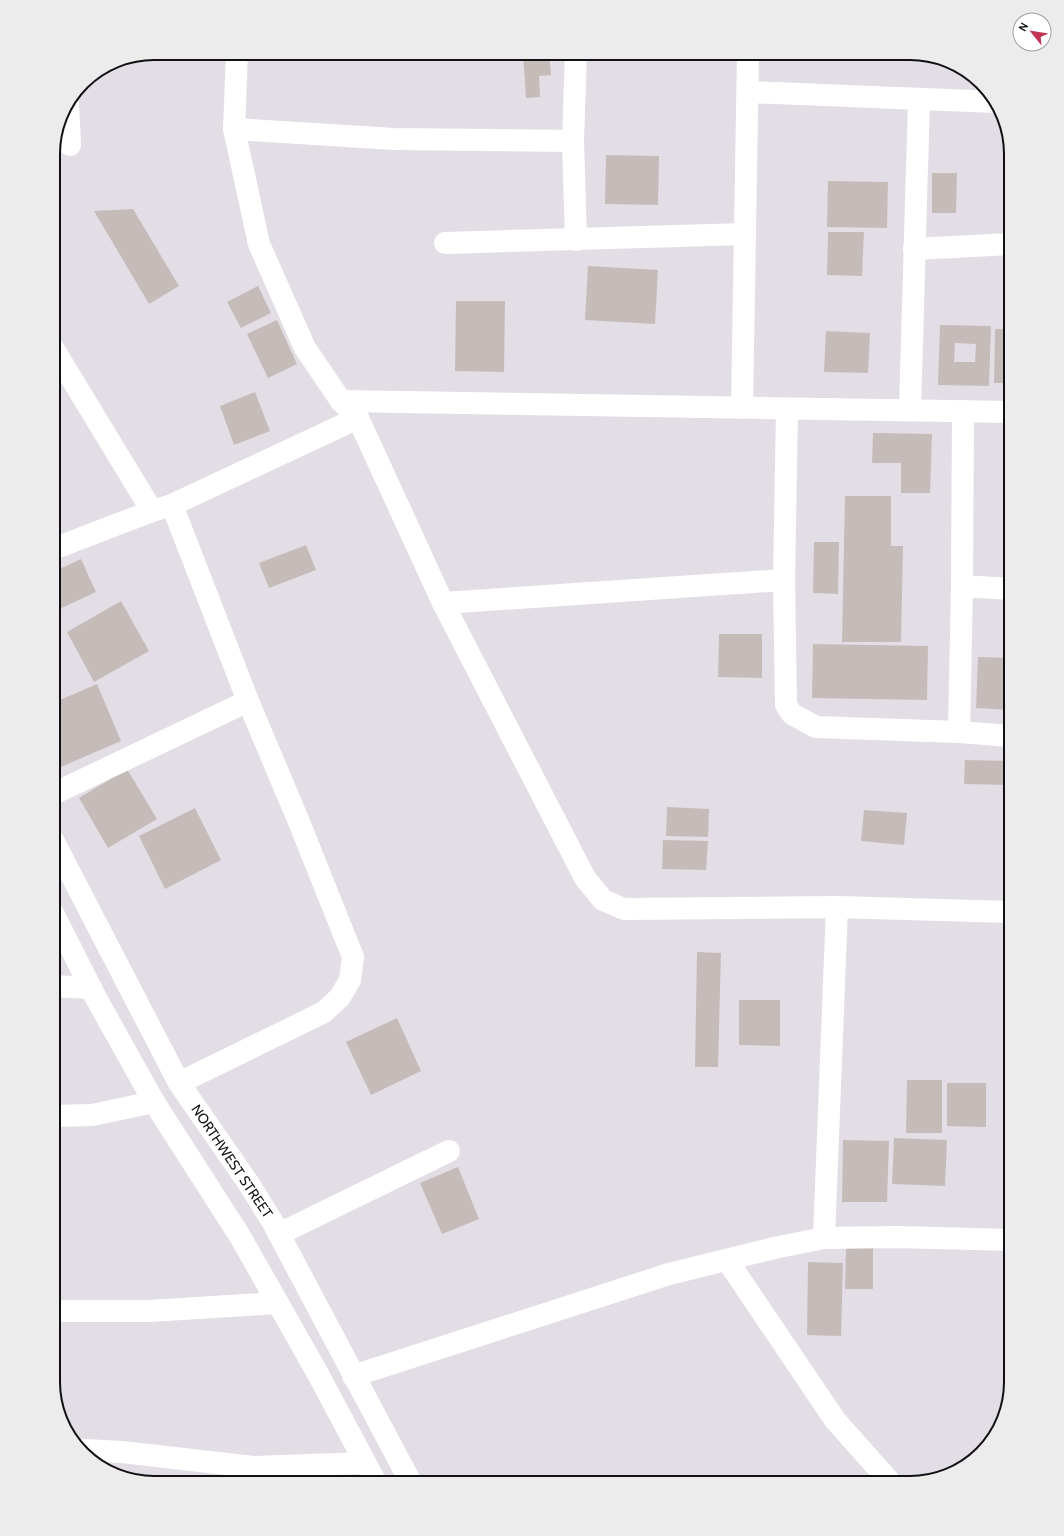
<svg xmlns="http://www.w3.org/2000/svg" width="1064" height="1536" viewBox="0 0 1064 1536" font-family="Cabin,sans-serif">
	<rect width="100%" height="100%" fill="#e3dee6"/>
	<g fill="#c5bcba" fill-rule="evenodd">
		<polygon points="523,53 549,53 551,75 539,76 540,97 526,98"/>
		<polygon points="606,155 659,156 658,205 605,204"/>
		<polygon points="932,173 957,173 956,213 932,213"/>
		<polygon points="828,181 888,182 887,228 827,227"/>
		<polygon points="133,209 179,286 149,304 94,211"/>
		<polygon points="828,232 864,232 862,276 827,275"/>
		<polygon points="588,266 658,270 655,324 585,320"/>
		<polygon points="258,286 271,313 241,328 227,302"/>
		<polygon points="456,301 505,301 504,372 455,371"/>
		<polygon points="277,320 297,364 268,378 247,334"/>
		<path d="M940,325l51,1 -2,60 -51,-1zM955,343l21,1 -1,18h-21z"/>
		<polygon points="995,329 1011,329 1011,346 1009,346 1008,364 1011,364 1011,383 994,383"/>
		<polygon points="826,331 870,333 868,373 824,372"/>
		<polygon points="255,392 270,431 234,445 220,406"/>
		<polygon points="873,433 932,434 930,493 901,493 901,463 872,463"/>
		<polygon points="845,496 891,496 891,546 903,546 901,642 842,642"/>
		<polygon points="814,542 839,542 838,594 813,593"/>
		<polygon points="306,545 316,570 269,588 259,563"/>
		<polygon points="81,559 96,592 53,612 53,572"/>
		<polygon points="121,601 149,651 94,682 67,632"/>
		<polygon points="1009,607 1011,607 1011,638 1006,637"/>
		<polygon points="719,634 762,634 762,678 718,677"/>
		<polygon points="813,644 928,646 927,700 812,698"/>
		<polygon points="978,657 1011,658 1011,710 976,708"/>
		<polygon points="97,684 121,741 56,769 53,761 53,703"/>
		<polygon points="965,760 1011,761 1010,785 964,784"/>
		<polygon points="127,769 157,819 108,848 79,798"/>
		<polygon points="667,807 709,809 708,837 666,836"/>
		<polygon points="195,808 221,860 165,889 139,836"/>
		<polygon points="864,810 907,813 904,845 861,841"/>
		<polygon points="663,840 708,841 706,870 662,869"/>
		<polygon points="697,952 721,953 718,1067 695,1067"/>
		<polygon points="739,1000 780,1000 780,1046 739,1045"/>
		<polygon points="397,1018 421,1071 371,1095 346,1042"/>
		<polygon points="907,1080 942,1080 942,1133 906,1133"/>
		<polygon points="947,1083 986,1083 986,1127 947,1126"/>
		<polygon points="894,1138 947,1140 945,1186 892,1184"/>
		<polygon points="843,1140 889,1141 887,1202 842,1202"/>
		<polygon points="458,1167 479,1219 442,1234 420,1183"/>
		<polygon points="846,1246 873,1246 873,1289 845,1289"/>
		<polygon points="808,1262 843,1263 841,1336 807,1335"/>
	</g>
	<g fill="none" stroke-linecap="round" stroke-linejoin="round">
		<g stroke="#fff" stroke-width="22">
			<polyline points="237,53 234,129 259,244 305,348 341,401 358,418 443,603 585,878 603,900 624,909 837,907 1011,912"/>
			<polyline points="576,53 573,141 576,240"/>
			<polyline points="748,92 996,102"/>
			<polyline points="68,105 70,145"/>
			<polyline points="234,129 394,139 573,141"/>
			<polyline points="445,243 745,234"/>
			<polyline points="914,249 1011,244"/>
			<polyline points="53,348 152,511"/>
			<polyline points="341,401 1011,412"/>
			<polyline points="742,408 748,53"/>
			<polyline points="787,409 784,580 786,705 792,714 816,727 959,732 1011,736"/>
			<polyline points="910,410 919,99"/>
			<polyline points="172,505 248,701 299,822 353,957 350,980 340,997 324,1012 179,1083"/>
			<polyline points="53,549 152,511 172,505 358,418"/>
			<polyline points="962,586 1011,589"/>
			<polyline points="443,603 784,580"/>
			<polyline points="959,732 962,586 963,411"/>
			<polyline points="53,794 248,701"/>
			<polyline points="53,986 91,988"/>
			<polyline points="53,1116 92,1115 154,1102"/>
			<polyline points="279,1234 449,1151"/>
			<polyline points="824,1238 837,907"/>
			<polyline points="727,1260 835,1420 891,1483"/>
			<polyline points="53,1311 149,1311 278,1303"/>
			<polyline points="353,1376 669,1274 774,1248 824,1238 897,1237 1011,1240"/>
			<polyline points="84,1450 122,1452 253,1467 365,1463"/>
		</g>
		<g stroke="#fff" stroke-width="22">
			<polyline points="53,840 179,1083 249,1184 272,1221 411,1483"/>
			<polyline points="53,913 96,998 154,1102 241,1238 318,1374 376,1483"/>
		</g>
	</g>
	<g text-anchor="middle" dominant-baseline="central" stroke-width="3" stroke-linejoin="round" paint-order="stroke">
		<g font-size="14" fill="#121013" stroke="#fff">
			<text transform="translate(232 1161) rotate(56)">NORTHWEST STREET</text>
		</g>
	</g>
	<path d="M0 0H1064V1536H0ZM154 60H910A94 94 0 0 1 1004 154V1382A94 94 0 0 1 910 1476H154A94 94 0 0 1 60 1382V154A94 94 0 0 1 154 60Z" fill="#ececec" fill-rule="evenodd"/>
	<path fill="none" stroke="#121013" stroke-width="2" d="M154 60H910A94 94 0 0 1 1004 154V1382A94 94 0 0 1 910 1476H154A94 94 0 0 1 60 1382V154A94 94 0 0 1 154 60Z"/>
	<g transform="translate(1032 32) rotate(300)"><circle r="19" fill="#ffffff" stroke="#a09fa1"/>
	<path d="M0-3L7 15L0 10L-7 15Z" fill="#c33353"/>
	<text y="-6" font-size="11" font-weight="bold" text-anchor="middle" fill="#121013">N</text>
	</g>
</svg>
